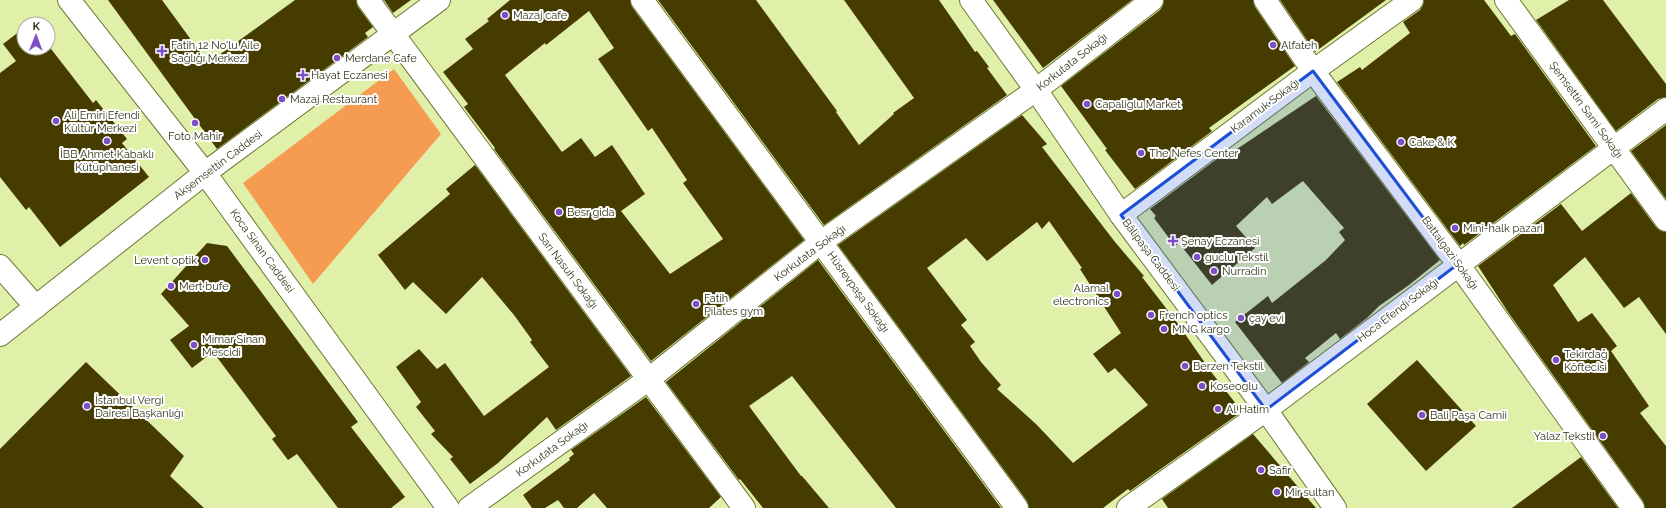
<svg xmlns="http://www.w3.org/2000/svg" width="1666" height="508" viewBox="0 0 1666 508" font-family="Raleway,sans-serif">
	<rect width="100%" height="100%" fill="#e1f0a9"/>
	<polygon fill="#f69c52" points="394,69 441,134 313,284 243,183"/>
	<g fill="#473c00" fill-rule="evenodd">
		<polygon points="108,0 162,0 208,63 295,0 356,0 358,7 373,27 365,33 368,37 217,149"/>
		<polygon points="384,0 411,0 393,13"/>
		<path d="M510,0h120l2,7 172,233 -153,121 -157,-212 1,-1 -31,-41 4,-3 -25,-32 30,-23 -8,-10 24,-18 -2,-2zM589,11l25,37 -16,11 50,72 4,-3 35,52 -4,3 40,56 -53,35 -49,-63 24,-17 -33,-49 -17,12 -14,-19 -19,14 -57,-77 40,-32 1,2z"/>
		<polygon points="658,0 756,0 837,111 836,112 859,145 894,114 893,113 914,98 844,0 939,0 975,52 977,51 989,67 987,68 1007,95 824,225"/>
		<polygon points="993,0 1132,0 1043,68"/>
		<polygon points="1164,0 1253,0 1255,7 1295,66 1209,128 1212,131 1135,189 1105,150 1107,149 1061,86 1160,10 1163,5"/>
		<polygon points="1280,0 1386,0 1315,52"/>
		<polygon points="1424,0 1484,0 1511,36 1515,34 1596,146 1464,245 1463,243 1460,246 1337,82 1360,67 1362,70 1410,33 1403,22 1420,10 1423,5"/>
		<polygon points="1569,0 1603,0 1666,84 1666,97 1658,99 1616,131 1536,20"/>
		<polygon points="24,28 24,48 48,48 48,45 93,103 96,100 127,139 122,143 149,177 60,247 29,207 26,210 0,177 0,73 16,61 3,44"/>
		<polygon points="1316,96 1440,260 1409,285 1379,306 1367,318 1340,339 1336,333 1305,358 1309,362 1282,383 1235,322 1268,296 1272,303 1326,260 1345,240 1339,232 1344,228 1303,181 1272,204 1267,197 1236,226 1255,248 1212,285 1179,243 1175,246 1154,218 1156,216 1150,209 1226,152 1228,155"/>
		<path d="M1022,115l25,29 -5,3 73,95 29,34 -2,1 34,44 36,52 28,36 -5,4 2,2 -89,63 -18,13 -2,-2 -25,19h-74l-2,-7 -189,-256zM1049,221l33,47 -2,1 41,64 -28,21 15,19 7,-5 33,37 -75,58 -37,-39 -39,-35 4,-4 -20,-23 -11,-16 5,-4 -14,-17 6,-5 -40,-52 39,-30 21,23 50,-39 5,7z"/>
		<polygon points="1666,125 1666,199 1631,151"/>
		<polygon points="475,165 631,376 556,430 547,417 498,463 470,484 450,459 453,457 431,434 435,431 416,407 421,402 396,367 419,349 437,369 445,363 484,416 549,367 530,342 532,340 514,315 482,277 446,314 413,282 405,290 378,255 450,194 446,189"/>
		<polygon points="1631,193 1656,227 1661,231 1666,232 1666,334 1639,297 1624,308 1585,257 1553,285 1578,322 1592,313 1617,346 1611,351 1649,406 1640,413 1666,446 1666,508 1645,508 1643,501 1508,312 1478,266 1561,204 1582,231"/>
		<polygon points="207,243 227,246 358,422 351,427 405,497 391,508 338,508 297,454 288,460 272,439 276,436 213,352 192,368 170,340 189,326 161,294"/>
		<polygon points="818,260 1001,508 896,508 792,376 749,406 801,476 802,476 829,508 763,508 740,479 739,480 666,382"/>
		<polygon points="1417,360 1476,426 1426,471 1367,404"/>
		<polygon points="86,362 184,456 170,476 204,508 0,508 0,449"/>
		<polygon points="646,397 721,497 709,508 607,508 594,493 577,508 564,508 558,500 545,508 532,508 523,495 570,460 569,458 574,454 571,450"/>
		<polygon points="1253,434 1316,508 1168,508 1162,499"/>
		<polygon points="1581,457 1618,508 1512,508"/>
	</g>
	<g fill="none" stroke-linecap="round" stroke-linejoin="round">
		<defs>
			<g id="minor">
				<polyline points="69,0 205,173 448,508"/>
				<polyline points="368,0 744,508"/>
				<polyline points="642,0 1017,508"/>
				<polyline points="971,0 1036,90 1121,215 1266,410 1335,508"/>
				<polyline points="1265,0 1313,71 1458,264 1633,508"/>
				<polyline points="1506,0 1666,220"/>
				<polyline points="1121,215 1313,71 1412,0"/>
				<polyline points="0,266 36,307"/>
				<polyline points="469,508 649,379 821,242 1036,90 1152,0"/>
				<polyline points="1128,508 1266,410 1666,109"/>
			</g>
			<polyline id="major" points="0,335 205,173 439,0"/>
		</defs>
		<use href="#minor" stroke="#6d7936" stroke-width="24"/>
		<use href="#major" stroke="#6d7936" stroke-width="24"/>
		<use href="#minor" stroke="#fff" stroke-width="22"/>
		<use href="#major" stroke="#fff" stroke-width="22"/>
	</g>
	<path fill="#1d4ed8" fill-opacity="0.2" stroke="#1d4ed8" stroke-width="3" stroke-linejoin="round" d="M1313,71l145,193 -192,146 -145,-195z"/>
	<g fill="#7d4fc7" stroke="#fff" stroke-width="1.5">
		<circle cx="505" cy="15" r="4"/>
		<circle cx="1273" cy="45" r="4"/>
		<path d="M160 45h4v4h4v4h-4v4h-4v-4h-4v-4h4z"/>
		<circle cx="337" cy="58" r="4"/>
		<path d="M301 69h4v4h4v4h-4v4h-4v-4h-4v-4h4z"/>
		<circle cx="282" cy="99" r="4"/>
		<circle cx="1087" cy="104" r="4"/>
		<circle cx="56" cy="121" r="4"/>
		<circle cx="195" cy="123" r="4"/>
		<circle cx="107" cy="141" r="4"/>
		<circle cx="1401" cy="142" r="4"/>
		<circle cx="1141" cy="153" r="4"/>
		<circle cx="559" cy="212" r="4"/>
		<circle cx="1455" cy="228" r="4"/>
		<path d="M1171 235h4v4h4v4h-4v4h-4v-4h-4v-4h4z"/>
		<circle cx="1197" cy="257" r="4"/>
		<circle cx="205" cy="260" r="4"/>
		<circle cx="1214" cy="271" r="4"/>
		<circle cx="171" cy="286" r="4"/>
		<circle cx="1117" cy="294" r="4"/>
		<circle cx="696" cy="304" r="4"/>
		<circle cx="1151" cy="315" r="4"/>
		<circle cx="1241" cy="318" r="4"/>
		<circle cx="1164" cy="329" r="4"/>
		<circle cx="194" cy="345" r="4"/>
		<circle cx="1556" cy="360" r="4"/>
		<circle cx="1185" cy="366" r="4"/>
		<circle cx="1202" cy="386" r="4"/>
		<circle cx="87" cy="406" r="4"/>
		<circle cx="1218" cy="409" r="4"/>
		<circle cx="1422" cy="415" r="4"/>
		<circle cx="1603" cy="436" r="4"/>
		<circle cx="1261" cy="470" r="4"/>
		<circle cx="1277" cy="492" r="4"/>
	</g>
	<g text-anchor="middle" dominant-baseline="central" stroke-width="4" stroke-linejoin="round" paint-order="stroke">
		<g font-size="11" fill="#2f3418" stroke="#fff" text-anchor="start">
			<text x="513" y="15">Mazaj cafe</text>
			<text x="171" y="45">Fatih 12 No'lu Aile<tspan x="171" dy="13">Sağlığı Merkezi</tspan></text>
			<text x="1281" y="45">Alfateh</text>
			<text x="345" y="58">Merdane Cafe</text>
			<text x="311" y="75">Hayat Eczanesi</text>
			<text x="290" y="99">Mazaj Restaurant</text>
			<text x="1095" y="104">Capaliglu Market</text>
			<text x="64" y="115">Ali Emiri Efendi<tspan x="64" dy="13">Kültür Merkezi</tspan></text>
			<text x="195" y="136" text-anchor="middle">Foto Mahir</text>
			<text x="1409" y="142">Cake &amp; K</text>
			<text x="1149" y="153">The Nefes Center</text>
			<text x="107" y="154" text-anchor="middle">İBB Ahmet Kabaklı<tspan x="107" dy="13">Kütüphanesi</tspan></text>
			<text x="567" y="212">Besr gida</text>
			<text x="1463" y="228">Mini-halk pazari</text>
			<text x="1181" y="241">Şenay Eczanesi</text>
			<text x="1205" y="257">guclu Tekstil</text>
			<text x="197" y="260" text-anchor="end">Levent optik</text>
			<text x="1222" y="271">Nurradin</text>
			<text x="179" y="286">Mert bufe</text>
			<text x="1109" y="288" text-anchor="end">Alamal<tspan x="1109" dy="13">electronics</tspan></text>
			<text x="704" y="298">Fatih<tspan x="704" dy="13">Pilates gym</tspan></text>
			<text x="1159" y="315">French optics</text>
			<text x="1249" y="318">çay evi</text>
			<text x="1172" y="329">MNG kargo</text>
			<text x="202" y="339">Mimar Sinan<tspan x="202" dy="13">Mescidi</tspan></text>
			<text x="1564" y="354">Tekirdağ<tspan x="1564" dy="13">Köftecisi</tspan></text>
			<text x="1193" y="366">Berzen Tekstil</text>
			<text x="1210" y="386">Koseoglu</text>
			<text x="95" y="400">İstanbul Vergi<tspan x="95" dy="13">Dairesi Başkanlığı</tspan></text>
			<text x="1226" y="409">Al Hatim</text>
			<text x="1430" y="415">Bali Paşa Camii</text>
			<text x="1595" y="436" text-anchor="end">Yalaz Tekstil</text>
			<text x="1269" y="470">Safir</text>
			<text x="1285" y="492">Mir sultan</text>
		</g>
		<g font-size="11" fill="#2f3418" stroke="#fff">
			<text transform="translate(1072 62) rotate(-38)">Korkutata Sokağı</text>
			<text transform="translate(1265 106) rotate(-37)">Karamuk Sokağı</text>
			<text transform="translate(1586 110) rotate(54)">Şemsettin Sami Sokağı</text>
			<text transform="translate(218 165) rotate(-37)">Akşemsettin Caddesi</text>
			<text transform="translate(262 251) rotate(54)">Koca Sinan Caddesi</text>
			<text transform="translate(810 253) rotate(-37)">Korkutata Sokağı</text>
			<text transform="translate(1450 253) rotate(54)">Battalgazi Sokağı</text>
			<text transform="translate(1151 255) rotate(53)">Bâlipaşa Caddesi</text>
			<text transform="translate(568 271) rotate(53)">Sarı Nasuh Sokağı</text>
			<text transform="translate(858 292) rotate(54)">Hüsrevpaşa Sokağı</text>
			<text transform="translate(1398 310) rotate(-37)">Hoca Efendi Sokağı</text>
			<text transform="translate(552 449) rotate(-36)">Korkutata Sokağı</text>
		</g>
	</g>
	<g transform="translate(36 36) rotate(1)"><circle r="19" fill="#ffffff" stroke="#acaea3"/>
	<path d="M0-3L7 15L0 10L-7 15Z" fill="#7d4fc7"/>
	<text y="-6" font-size="11" font-weight="bold" text-anchor="middle" fill="#2f3418">K</text>
	</g>
</svg>
